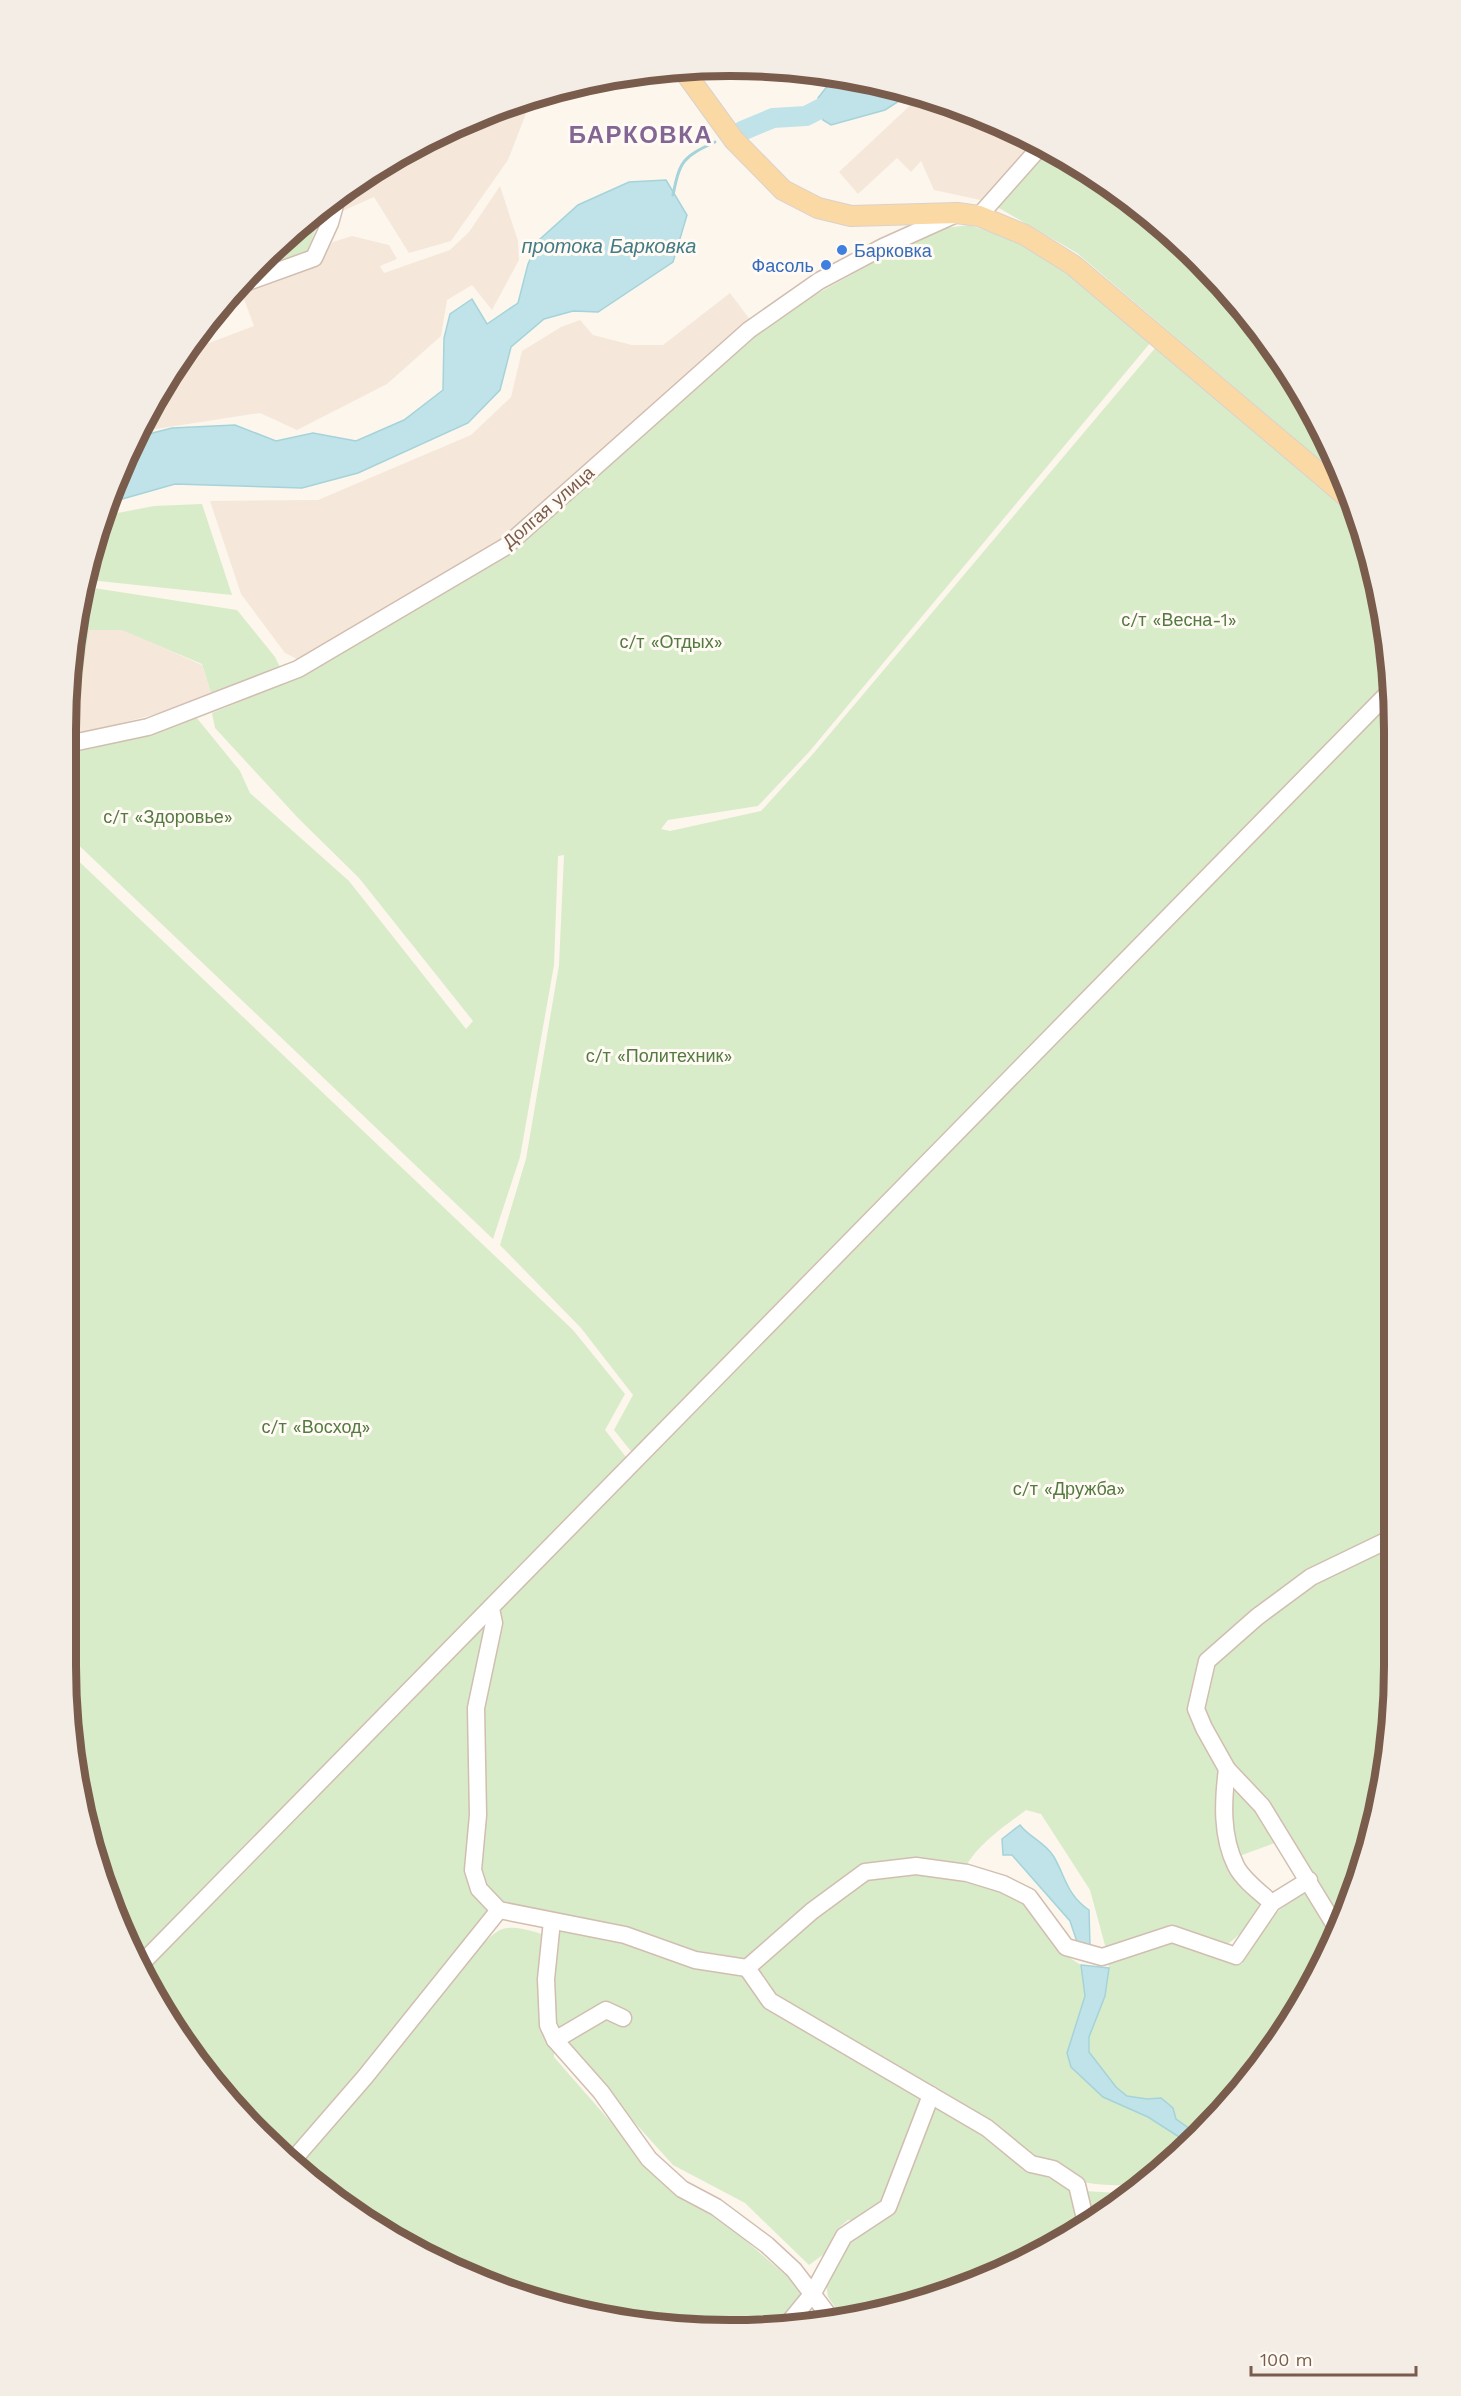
<svg xmlns="http://www.w3.org/2000/svg" width="1461" height="2396" viewBox="0 0 1461 2396" font-family="'Work Sans',sans-serif">
	<rect width="100%" height="100%" fill="#fdf6ec"/>
	<g fill="#f5e8da">
		<polygon points="919,97 985,117 1036,144 985,201 934,190 921,161 911,172 897,158 858,194 839,172"/>
		<polygon points="527,101 530,103 508,160 451,241 409,253 374,197 338,213 344,193 362,178 477,116"/>
		<polygon points="500,186 518,241 519,260 492,310 472,285 447,300 441,336 387,384 297,430 260,413 143,431 178,361 185,352 254,326 242,294 314,267 333,242 352,236 389,245 397,259 380,266 384,273 450,250 469,232"/>
		<polygon points="730,293 751,321 504,540 303,662 285,653 241,594 210,501 318,500 471,435 511,397 522,351 561,327 580,320 593,335 632,345 663,345"/>
		<polygon points="122,629 202,665 211,693 183,707 68,737 67,694 80,694 88,630"/>
	</g>
	<g fill="#d8ecc9" fill-rule="evenodd">
		<polygon points="1043,148 1100,178 1230,292 1306,399 1343,480 1077,253 992,204"/>
		<polygon points="323,210 307,252 248,277 261,260"/>
		<polygon points="969,225 1014,240 1058,265 1151,342 809,752 758,806 668,820 661,829 670,831 761,811 812,755 1156,347 1358,512 1392,677 634,1455 614,1430 633,1395 581,1328 500,1245 526,1159 559,965 564,855 558,856 554,965 520,1157 493,1239 68,835 68,754 148,735 196,717 240,771 250,793 349,881 466,1029 473,1021 359,878 298,818 215,728 212,713 302,676 508,551 759,332 813,296 911,242 946,228"/>
		<polygon points="202,504 232,595 89,580 102,516 154,506"/>
		<polygon points="87,587 237,610 275,657 281,669 211,693 202,664 122,630 89,630 80,694 67,694"/>
		<path d="M1394,698v1011l-34,170 -77,156 -84,101 -23,-17 -3,-11 -12,-10 -14,1 -20,-3 -11,-9 -27,-35v-15l16,-41 4,-28 -3,-19 -16,-59 -49,-76 -15,-4c-25,19 -58,40 -66,71l44,9 18,10 37,51 22,14 4,31 -18,57 4,13 32,31 45,20 29,19c-2,8 -3,21 -8,27 -29,38 -91,17 -130,11l32,13 9,40 -55,34 -81,34 -101,23 -15,-21 -2,-13 18,-36 39,-30 -35,2 -11,9 -13,25 -15,11 -64,-62 -72,-38 -47,-52 -72,-64v8l111,127 65,43 61,53 13,17 -25,30 -49,3 -87,-6 -126,-29 -81,-34 -110,-68 -123,-123 -61,-98zM1288,1838l12,53 -29,27 -29,46 -30,-11c22,-10 40,-29 52,-50l-38,-42zM499,1905l60,11 -4,22c-15,-4 -40,-15 -55,-8 -18,9 -63,67 -78,85z"/>
		<polygon points="68,851 573,1330 625,1394 605,1430 629,1461 136,1961 101,1879 72,1753"/>
		<polygon points="1139,2189 1135,2193 1088,2222 1084,2191 1119,2193"/>
	</g>
	<g fill="#bfe3e8" stroke="#a5d3da" stroke-width="1.5">
		<polygon points="835,76 860,79 910,94 885,110 831,125 823,120 818,98"/>
		<polygon points="666,180 687,215 673,262 598,312 573,311 544,319 511,347 500,390 468,423 358,473 302,488 175,484 108,503 141,436 172,428 235,425 276,441 313,433 356,441 404,420 443,390 444,338 450,314 472,299 487,324 518,303 528,264 539,240 578,205 629,182"/>
		<path d="M1020,1825c10,13 25,17 34,32 12,21 13,38 35,53l1,37 -13,-5 -7,-21 -58,-66h-9l-1,-16z"/>
		<polygon points="1081,1965 1109,1968 1105,1996 1089,2037 1089,2052 1116,2087 1127,2096 1147,2099 1161,2098 1173,2108 1176,2119 1200,2136 1190,2144 1148,2117 1103,2097 1071,2067 1067,2053 1085,1996"/>
	</g>
	<g fill="none" stroke-linecap="round" stroke-linejoin="round">
		<path stroke="#a5d3da" stroke-width="3" d="M673,195c7,-35 10,-38 42,-53"/>
		<polyline stroke="#bfe3e8" stroke-width="20" points="742,131 773,118 806,116 843,97"/>
		<defs>
			<g id="minor">
				<polyline points="979,216 1041,146"/>
				<polyline points="242,284 314,258 330,223 337,198"/>
				<polyline points="68,744 148,727 298,669 505,547 749,330 819,281 883,247 954,215"/>
				<polyline points="491,1609 494,1623 476,1708 478,1815 473,1870 479,1889 499,1910 625,1935 695,1960 747,1968 770,2001 987,2128 1031,2164 1053,2169 1077,2185 1086,2223"/>
				<path d="M1227,1769c-4,32 -6,67 9,97 7,14 25,27 36,37"/>
				<polyline points="552,1921 546,1979 548,2025 555,2040 601,2092 649,2159 682,2189 716,2207 767,2245 794,2270 833,2321"/>
				<polyline points="1336,1927 1262,1806 1227,1769 1204,1728 1196,1709 1207,1661 1257,1617 1311,1577 1394,1537"/>
				<polyline points="139,1966 1394,687"/>
				<polyline points="747,1968 812,1911 865,1872 916,1866 967,1873 1003,1884 1029,1897 1066,1947 1102,1957 1172,1934 1236,1956 1272,1903 1309,1880"/>
				<polyline points="555,2040 606,2010 623,2018"/>
				<polyline points="293,2160 365,2077 499,1910"/>
				<polyline points="786,2326 813,2293 844,2236 888,2207 931,2095"/>
			</g>
			<polyline id="major" points="684,71 734,140 783,190 818,208 851,216 957,213 979,216 1025,235 1073,265 1352,501"/>
		</defs>
		<use href="#minor" stroke="#d1beb0" stroke-width="19"/>
		<use href="#major" stroke="#dad1cd" stroke-width="22"/>
		<use href="#minor" stroke="#fff" stroke-width="16"/>
		<use href="#major" stroke="#fbd9a5" stroke-width="20"/>
	</g>
	<g fill="#3f7fe0" stroke="#fffaf3" stroke-width="2">
		<circle cx="842" cy="250" r="6"/>
		<circle cx="826" cy="265" r="6"/>
	</g>
	<g text-anchor="middle" dominant-baseline="central" stroke-width="6" stroke-linejoin="round" paint-order="stroke">
		<g font-size="18" fill="#366cbe" stroke="#fffaf3" text-anchor="start">
			<text x="854" y="250">Барковка</text>
			<text x="814" y="265" text-anchor="end">Фасоль</text>
		</g>
		<g font-size="18" fill="#7a5c4d" stroke="#fffaf3">
			<text transform="translate(548 507) rotate(-41)">Долгая улица</text>
		</g>
		<g font-size="18" fill="#537a41" stroke="#fffaf3">
			<text x="1179" y="619">с/т «Весна-1»</text>
			<text x="671" y="641">с/т «Отдых»</text>
			<text x="168" y="816">с/т «Здоровье»</text>
			<text x="659" y="1055">с/т «Политехник»</text>
			<text x="316" y="1426">с/т «Восход»</text>
			<text x="1069" y="1488">с/т «Дружба»</text>
		</g>
		<g font-size="20" font-style="italic" fill="#437c86" stroke="#fffaf3">
			<text x="609" y="246">протока Барковка</text>
		</g>
		<g font-size="24" font-weight="bold" letter-spacing="1.5" fill="#846695" stroke="#fffaf3">
			<text x="641" y="135">БАРКОВКА</text>
		</g>
	</g>
	<path d="M0 0H1461V2396H0ZM730 76H730A654 654 0 0 1 1384 730V1666A654 654 0 0 1 730 2320H730A654 654 0 0 1 76 1666V730A654 654 0 0 1 730 76Z" fill="#f4ede6" fill-rule="evenodd"/>
	<path fill="none" stroke="#7a5c4d" stroke-width="8" d="M730 76H730A654 654 0 0 1 1384 730V1666A654 654 0 0 1 730 2320H730A654 654 0 0 1 76 1666V730A654 654 0 0 1 730 76Z"/>
	<path d="M1251 2366v9h165v-9" fill="none" stroke="#7a5c4d" stroke-width="3"/>
	<text x="1260" y="2366" font-size="18" fill="#7a5c4d" stroke="#fffaf3" stroke-width="4.5" paint-order="stroke">100 m</text>
</svg>
